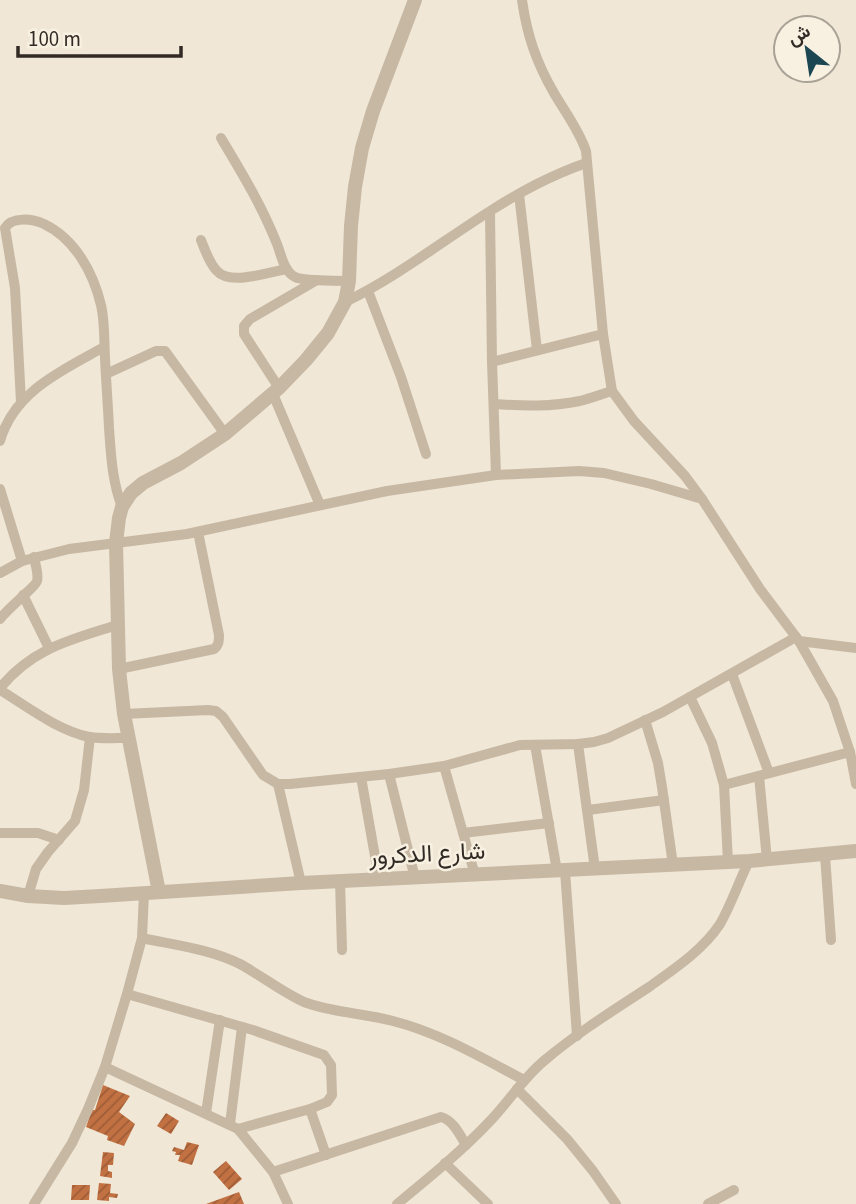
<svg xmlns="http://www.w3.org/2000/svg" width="856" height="1204" viewBox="0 0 856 1204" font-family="'Source Sans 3',Vazirmatn,sans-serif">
	<defs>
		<pattern id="building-hatch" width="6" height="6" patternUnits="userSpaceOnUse" patternTransform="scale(1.75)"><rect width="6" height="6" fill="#c27142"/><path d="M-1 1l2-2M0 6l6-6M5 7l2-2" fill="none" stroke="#9e5d37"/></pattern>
	</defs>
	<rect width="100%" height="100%" fill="#f0e7d6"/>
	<g fill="url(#building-hatch)">
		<polygon points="103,1085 130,1096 119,1112 135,1124 124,1146 107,1140 108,1136 86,1127 92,1110 95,1110"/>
		<polygon points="166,1113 179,1121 171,1134 157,1126"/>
		<polygon points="187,1142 199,1145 192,1165 178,1161 180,1155 175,1155 176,1152 172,1151 174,1147 184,1150"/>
		<polygon points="103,1152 114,1153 113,1165 108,1165 108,1171 112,1172 112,1178 100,1176"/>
		<polygon points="226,1161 242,1179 229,1190 213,1172"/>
		<polygon points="99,1183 111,1184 110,1193 118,1194 117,1198 109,1197 109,1201 97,1200"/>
		<polygon points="72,1185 90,1185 89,1200 71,1200"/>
		<polygon points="239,1192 244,1204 206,1204"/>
	</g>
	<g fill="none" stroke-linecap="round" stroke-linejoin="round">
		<g stroke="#c7b8a3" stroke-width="10">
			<path d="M522,0c5,35 14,62 32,93 11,19 25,37 32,58l17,183 9,57 22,30 51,55 17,23 58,90 39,52 34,60 17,51 6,32"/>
			<path d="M221,138c21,35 41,68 56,106 4,10 7,28 18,33 10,5 42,3 54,4"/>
			<polyline points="519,194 537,350"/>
			<polyline points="490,212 492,362 496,475"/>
			<path d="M201,240c4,10 8,23 16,31 13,15 52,1 70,-2"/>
			<polyline points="368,291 401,377 426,454"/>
			<path d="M345,302c68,-33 125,-84 192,-118 16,-8 32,-15 49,-21"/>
			<polyline points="492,362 603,334"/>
			<polyline points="106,374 156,351 165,351 225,434"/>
			<polyline points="279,388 244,334 244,326 250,319 317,280"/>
			<polyline points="273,394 320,505"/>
			<path d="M21,402l-6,-114 -10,-60c7,-12 28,-9 39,-4 31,15 49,48 57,81 4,17 3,36 4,53 1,23 3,47 4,70 2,27 3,53 13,79"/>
			<path d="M494,404c29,2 57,3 86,-3 11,-3 22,-7 32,-10"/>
			<path d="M0,441c14,-50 63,-71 104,-94"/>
			<polyline points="0,489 22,561"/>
			<polyline points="0,573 22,561 69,549 187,534 387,491 496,475 579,471 604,473 651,484 702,499"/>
			<polyline points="23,595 49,648"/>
			<path d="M0,619c6,-9 36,-33 37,-38 2,-7 -2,-17 -3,-24"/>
			<polyline points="799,641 856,648"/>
			<path d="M119,669l95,-20c5,-4 5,-8 5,-14l-21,-103"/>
			<polyline points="732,674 769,773"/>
			<path d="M0,688c33,-40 70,-48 117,-63"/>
			<path d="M0,690c28,17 57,40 89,47 13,2 27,1 40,1"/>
			<polyline points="690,697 712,743 724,785 728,862"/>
			<polyline points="124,714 208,710 216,711 223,717 263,775 278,784 290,784 389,774 444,766 520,745 578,744 594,742 608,738 663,712 796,637"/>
			<polyline points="645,720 658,763 662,787 673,865"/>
			<polyline points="578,744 595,869"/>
			<polyline points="535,745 557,871"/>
			<polyline points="444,766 475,875"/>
			<polyline points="389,774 415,878"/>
			<polyline points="759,776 767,860"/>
			<polyline points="361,777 379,879"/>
			<polyline points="278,784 301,883"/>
			<polyline points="724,785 850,752"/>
			<polyline points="588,810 664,800"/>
			<polyline points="0,833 38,833 59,840"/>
			<polyline points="463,833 549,823"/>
			<polyline points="825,855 831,940"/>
			<polyline points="565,871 577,1036"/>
			<polyline points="340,881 342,950"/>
			<polyline points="28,896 36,869 48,852 75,821 84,790 90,737"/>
			<path d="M142,938c32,7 68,11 98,26 22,12 42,28 64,38 29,11 60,11 89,19 47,12 89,37 131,59"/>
			<polyline points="127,994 253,1030 324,1055 331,1065 332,1095 327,1102 310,1109"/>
			<polyline points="105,1067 238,1129 273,1172 288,1204"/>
			<polyline points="517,1089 567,1139 593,1171 616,1204"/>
			<polyline points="206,1113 220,1020"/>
			<polyline points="230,1124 242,1027"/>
			<polyline points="238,1129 310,1109 326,1155"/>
			<polyline points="445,1163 488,1204"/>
			<path d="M273,1172l168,-55c12,3 19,18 25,28"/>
			<polyline points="34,1204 72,1143 88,1109 105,1067 127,994 142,938 144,893"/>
			<path d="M397,1204c33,-27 66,-54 95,-85 18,-19 32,-42 53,-59 32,-27 69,-50 104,-73 25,-18 54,-37 71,-63 11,-19 19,-43 29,-63"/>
			<polyline points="708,1204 734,1190"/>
		</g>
		<g stroke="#c7b8a3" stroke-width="14">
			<polyline points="0,891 28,896 64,898 100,896 301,883 749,861 856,851"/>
			<polyline points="159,892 124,714 119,669 116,543 119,518 122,507 131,493 143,483 181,463 225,434 279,388 306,360 328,333 345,302 349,281 351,226 355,187 362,148 373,111 415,0"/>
		</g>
	</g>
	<g text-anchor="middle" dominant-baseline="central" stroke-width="5" stroke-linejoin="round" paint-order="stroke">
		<g font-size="24" fill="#322b25" stroke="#f8f1e2">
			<text transform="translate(427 854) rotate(-3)">شارع الدكرور</text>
		</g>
	</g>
	<g transform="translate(807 49) rotate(330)"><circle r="33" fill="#f8f1e2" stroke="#a9a296" stroke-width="2"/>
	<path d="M0-5L12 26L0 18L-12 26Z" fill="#1c4752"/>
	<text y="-10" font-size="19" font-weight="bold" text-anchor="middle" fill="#322b25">ش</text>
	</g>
	<path d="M18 46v10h163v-10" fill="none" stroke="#322b25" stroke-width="3.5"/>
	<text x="28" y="46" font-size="21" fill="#322b25" stroke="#f8f1e2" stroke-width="5" paint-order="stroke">100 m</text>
</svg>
